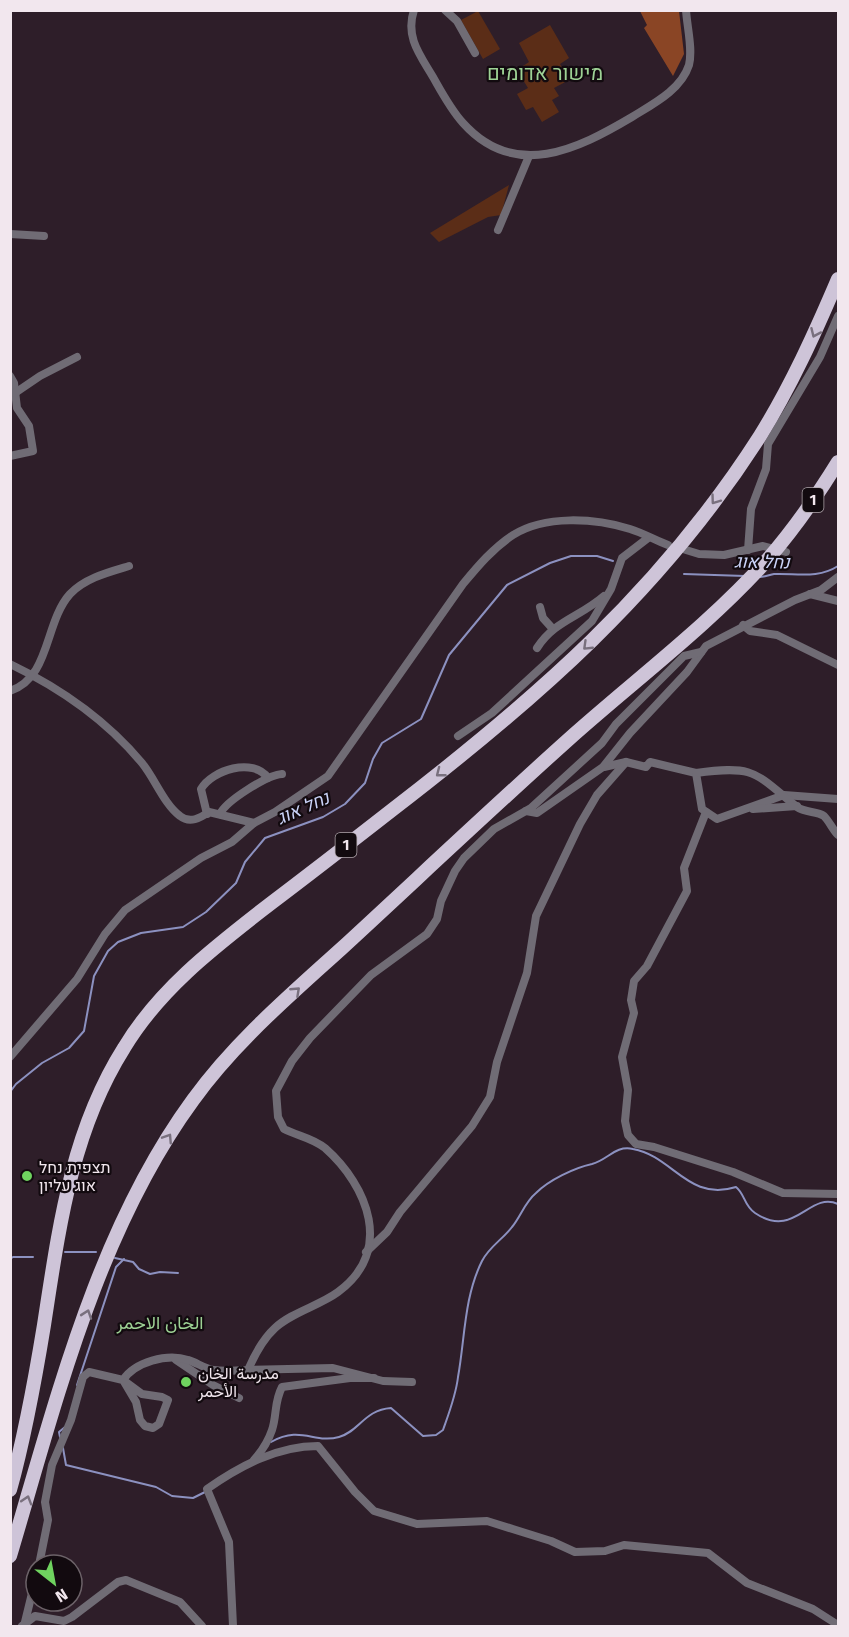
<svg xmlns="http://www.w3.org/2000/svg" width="849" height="1637" viewBox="0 0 849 1637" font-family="'Fira Sans',Vazirmatn,Heebo,sans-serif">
	<rect width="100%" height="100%" fill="#2e1e29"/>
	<g fill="#5b2d17">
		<polygon points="478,11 500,49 483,59 461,20"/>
		<polygon points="550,25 569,58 560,64 569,80 554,88 559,96 552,100 559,112 542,122 533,107 526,110 517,94 528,88 517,70 529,62 519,43"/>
		<polygon points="509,185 501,215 488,217 439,242 430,233"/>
	</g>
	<polygon fill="#8a4525" points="640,11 679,11 684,54 673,76 644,28 647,25"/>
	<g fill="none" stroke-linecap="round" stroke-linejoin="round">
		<g stroke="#8c91c0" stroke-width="2">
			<polyline points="684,574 745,576"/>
			<path d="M760,577c5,0 9,-2 14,-3 22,-1 44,5 64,-8"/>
			<polyline points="10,1092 16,1084 42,1063 69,1048 84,1031 94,976 108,951 118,942 141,933 183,927 206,912 236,883 245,862 265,838 323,817 345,804 365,783 373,759 382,743 421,719 449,655 507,585 550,563 571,556 597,556 613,561"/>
			<polyline points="65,1252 96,1252"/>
			<polyline points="115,1258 133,1262 139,1269 150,1274 160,1272 178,1273"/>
			<polyline points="10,1259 13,1257 33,1257"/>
			<polyline points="77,1385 116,1267 124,1259"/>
			<polyline points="60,1437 59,1432 65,1427"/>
			<path d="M271,1442c30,-17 43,2 68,-5 21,-6 25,-27 52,-29l32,28 13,-1 7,-5c6,-17 13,-35 15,-53 7,-39 6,-80 24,-116 7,-14 21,-22 30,-34 9,-11 13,-25 24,-34 13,-13 38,-25 56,-29 16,-4 23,-19 41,-15 40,7 55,53 103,38 9,7 8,19 19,26 40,27 54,-22 83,-9"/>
			<polyline points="63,1448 66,1465 156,1487 172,1496 193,1498 205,1492"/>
		</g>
		<g stroke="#706c75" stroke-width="8">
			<path d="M414,10c-9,27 6,45 19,67 9,16 18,33 30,46 52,58 115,26 169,-6 21,-13 49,-27 57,-52 4,-16 -2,-38 -3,-55"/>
			<polyline points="445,10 457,21 475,53"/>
			<polyline points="498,230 529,156"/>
			<polyline points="10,234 44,236"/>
			<polyline points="10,376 14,383 17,408 29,426 33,451 10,456"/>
			<polyline points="15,393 40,376 77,357"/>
			<polyline points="686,550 699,554 724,555 763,546 786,552"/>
			<polyline points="748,550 751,509 766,469 768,444 820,357 838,316"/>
			<polyline points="810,594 838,601"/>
			<polyline points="540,607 543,618 552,628"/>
			<polyline points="743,625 750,631 777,635 838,665"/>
			<path d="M537,648c17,-27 43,-31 67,-52"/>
			<path d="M10,664c50,24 97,57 132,99 13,16 22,41 38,53 10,8 20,2 29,-4l45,11 21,-11 53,-36 135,-192c15,-18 30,-36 50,-49 32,-20 81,-17 117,-6 13,4 25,11 38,16"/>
			<path d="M10,691c41,-14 34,-68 60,-97 15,-16 39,-22 59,-28"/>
			<polyline points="458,736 492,713 592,621 611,589 622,558 648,538"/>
			<polyline points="604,767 626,762 646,767 650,762 696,773 702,809 717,819 784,795 838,799"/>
			<path d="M696,773c59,-8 58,-1 101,34 8,6 20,4 27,9 5,5 9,14 14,19"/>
			<polyline points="753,809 797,806"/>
			<polyline points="526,811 537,813 603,767 630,733 687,672 706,646 795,600 821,590 838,577"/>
			<polyline points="706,812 684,868 687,891 647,966 634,981 631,1000 634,1013 622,1057 628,1090 625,1121 628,1135 636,1144 654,1147 733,1172 783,1193 838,1194"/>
			<path d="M207,814l-6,-25c11,-19 52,-32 67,-11"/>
			<path d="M220,814c6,-13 47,-39 62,-40"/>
			<polyline points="10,1057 77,979 105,934 125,910 201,858 232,842 254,823"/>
			<polyline points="366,1252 387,1232 400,1212 472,1126 490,1097 497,1062 527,973 536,916 580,824 597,795 626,762"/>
			<polyline points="176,1360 213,1385 239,1398"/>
			<polyline points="248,1370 333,1368 383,1381 412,1382"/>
			<path d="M254,1460c8,-9 14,-18 18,-30 5,-15 2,-28 10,-43l68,-9h24"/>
			<path d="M39,1565l9,-45 -3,-18 7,-37 19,-45 12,-43 6,-5 34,8 19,14 20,3 6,3 -9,24 -6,4 -8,-2 -5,-6 -4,-18 -13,-22c12,-18 44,-27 65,-20 8,2 17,9 26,10 11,2 23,0 34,0 6,-14 15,-31 27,-42 17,-16 44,-22 63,-36 56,-41 30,-106 -13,-144 -12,-10 -27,-12 -41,-19l-6,-12 -2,-26 16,-30 18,-23 61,-63 56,-41 10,-15 4,-18 14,-30 9,-13 30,-29 37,-21 71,-65 14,-19 68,-68 17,-4"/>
			<polyline points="22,1626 35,1616 64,1621 72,1617 118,1582 126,1580 180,1602 202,1626"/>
			<polyline points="24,1626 36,1577"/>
			<path d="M233,1626l-4,-84 -22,-53c33,-23 70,-43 111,-43l37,46 19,19 43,13 70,-3 64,20 24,11 30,-1 19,-6 84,8 39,30 66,26 25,16"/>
		</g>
		<g stroke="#cec4d8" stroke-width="14">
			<path d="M10,1490c15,-54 25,-110 34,-165 15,-97 27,-193 80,-277 36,-60 92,-102 146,-144 41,-31 81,-62 122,-94 143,-110 269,-219 368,-374 31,-50 55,-103 78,-157"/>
			<path d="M10,1556c46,-154 87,-325 183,-456 41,-57 96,-104 148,-151 76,-70 151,-141 228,-210 66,-59 140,-114 199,-180 26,-30 49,-63 70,-97"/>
		</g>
	</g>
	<defs><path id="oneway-chevron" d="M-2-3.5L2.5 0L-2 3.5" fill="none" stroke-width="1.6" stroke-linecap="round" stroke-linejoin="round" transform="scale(1.5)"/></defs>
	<g stroke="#79707e">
		<use href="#oneway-chevron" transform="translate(815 333) rotate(114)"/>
		<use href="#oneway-chevron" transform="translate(715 500) rotate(126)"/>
		<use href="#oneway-chevron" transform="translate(587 646) rotate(136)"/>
		<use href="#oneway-chevron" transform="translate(440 773) rotate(142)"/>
		<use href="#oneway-chevron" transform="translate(296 991) rotate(-43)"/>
		<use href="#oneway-chevron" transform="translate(168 1138) rotate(-57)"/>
		<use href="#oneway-chevron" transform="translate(87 1314) rotate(-71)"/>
		<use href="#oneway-chevron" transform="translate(27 1500) rotate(-73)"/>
	</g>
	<g fill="#6fd35f" stroke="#120a0f" stroke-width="2">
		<circle cx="27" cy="1176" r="6"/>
		<circle cx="186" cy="1382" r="6"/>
	</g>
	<g text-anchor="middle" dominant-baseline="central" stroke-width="4.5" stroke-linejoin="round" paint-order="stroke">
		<g fill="#120a0f" stroke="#afa5ab" stroke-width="1.5">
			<rect x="802.5" y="488" width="21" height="24" rx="4.5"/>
			<rect x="335.5" y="833" width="21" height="24" rx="4.5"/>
		</g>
		<g font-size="15" font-weight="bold" fill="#f2e7ee">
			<text x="813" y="500">1</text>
			<text x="346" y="845">1</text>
		</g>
		<g font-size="16" fill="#f2e7ee" stroke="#120a0f" text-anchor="start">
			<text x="39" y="1167">תצפית נחל<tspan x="39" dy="18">אוג עליון</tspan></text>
			<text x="198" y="1373">مدرسة الخان<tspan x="198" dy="18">الأحمر</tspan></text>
		</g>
		<g font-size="18" font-style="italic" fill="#cad3f8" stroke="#120a0f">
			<text transform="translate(762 562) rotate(1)">נחל אוג</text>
			<text transform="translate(303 808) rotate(-24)">נחל אוג</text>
		</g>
		<g font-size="18" fill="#9ed295" stroke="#120a0f">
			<text x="160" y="1323">الخان الاحمر</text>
		</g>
		<g font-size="20" fill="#9ed295" stroke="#120a0f">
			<text x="545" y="73">מישור אדומים</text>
		</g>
	</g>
	<rect width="849" height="1637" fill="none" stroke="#f2e7ee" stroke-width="24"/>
	<g transform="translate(54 1583) rotate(149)"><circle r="28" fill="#120a0f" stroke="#6c6268" stroke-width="1.5"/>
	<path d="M0-4.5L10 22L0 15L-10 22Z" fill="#6fd35f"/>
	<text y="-9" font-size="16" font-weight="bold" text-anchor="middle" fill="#f2e7ee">N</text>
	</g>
</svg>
